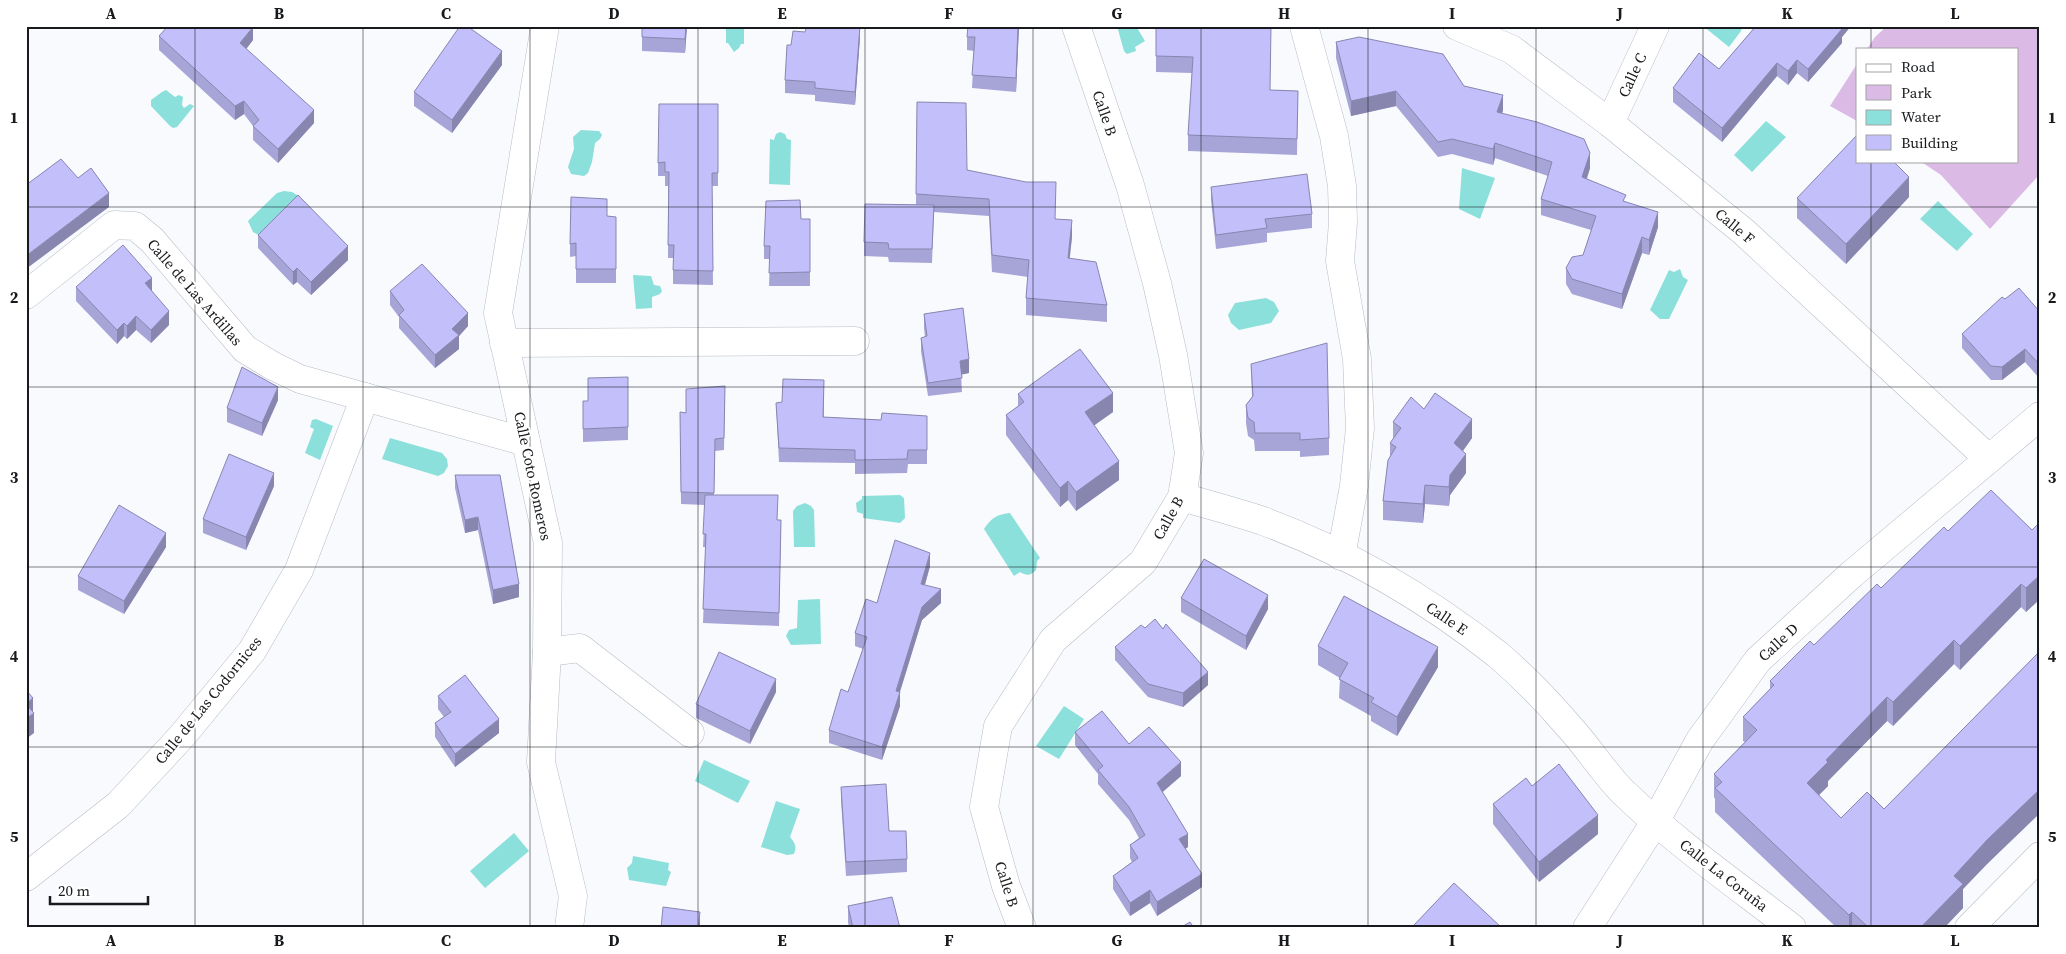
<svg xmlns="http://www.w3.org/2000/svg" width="2066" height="954" viewBox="0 0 2066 954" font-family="'Source Serif 4',serif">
	<rect width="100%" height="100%" fill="#f8fafe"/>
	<g fill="#dbbbe5">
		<polygon points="1887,26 2040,26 2040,174 1990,229 1941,175 1920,161 2017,161 2017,49 1867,49 1875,37"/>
		<polygon points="1857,64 1857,121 1830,106"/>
	</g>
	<g fill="#8be0db">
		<polygon points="726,26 744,26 744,44 741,44 739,48 734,52 728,43 726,43"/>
		<polygon points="1117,26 1136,26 1145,41 1135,47 1136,51 1127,54 1124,51"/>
		<polygon points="1703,26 1742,26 1741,31 1729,47"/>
		<polygon points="166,90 175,97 179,95 183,97 182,105 184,108 190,104 194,106 177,127 173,128 170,126 151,106 151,100 162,92"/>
		<polygon points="1766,121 1786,137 1752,172 1734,155"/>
		<polygon points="581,130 599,131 602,135 600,139 595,143 592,162 588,173 584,176 571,174 568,167 574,149 573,137"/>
		<polygon points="780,132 785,134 787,139 791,140 790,185 769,184 770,139 774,140 776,134"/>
		<polygon points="1462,168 1495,178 1480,219 1459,209"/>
		<polygon points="284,191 292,192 297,195 297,204 260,236 253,232 248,221 277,193"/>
		<polygon points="1938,201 1973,234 1957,251 1920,219"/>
		<polygon points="1680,269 1683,277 1688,280 1669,319 1660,319 1650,310 1669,270 1674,272"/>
		<polygon points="633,275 651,276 654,285 660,286 662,291 660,294 652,297 652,308 636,309"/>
		<polygon points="1266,298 1274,302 1279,311 1271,323 1239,330 1231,323 1228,315 1235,303"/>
		<polygon points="316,419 333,426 320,460 305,453 314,429 310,427 312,420"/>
		<polygon points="390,438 442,453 447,459 448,466 444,473 438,476 382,459"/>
		<polygon points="900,495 904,498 905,518 900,523 863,518 863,514 857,512 856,503 862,499 862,496"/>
		<polygon points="805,503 811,506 814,510 815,547 794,547 793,511 797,506"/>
		<path d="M1010,513l30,45 -3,3 -1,9c-6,6 -9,6 -16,2l-6,4 -30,-47c7,-11 14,-15 26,-16z"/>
		<polygon points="820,599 821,644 791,645 786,636 789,630 797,628 798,600"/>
		<polygon points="1064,706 1084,719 1059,759 1036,746"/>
		<polygon points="704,760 750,781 738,803 695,781"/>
		<path d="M776,801l24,8 -10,28c5,6 7,9 4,17l-7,1 -26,-8z"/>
		<polygon points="514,833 529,851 485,888 470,871"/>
		<polygon points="633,856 669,863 668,870 671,872 666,886 629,880 627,868 632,863"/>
	</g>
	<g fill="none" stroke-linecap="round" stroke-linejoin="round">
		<defs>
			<g id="street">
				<polyline points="545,26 498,313 548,543 547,652 541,762 573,896 569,928"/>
				<polyline points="1304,26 1334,136 1342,186 1343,222 1340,261 1357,359 1360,428 1354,486 1341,556"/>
				<polyline points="1457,26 1511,49 1610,123 1744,232 1989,459"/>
				<polyline points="1610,123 1655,26"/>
				<polyline points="26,295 114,225 135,226 152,240 245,349 273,366 300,379 526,442"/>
				<polyline points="504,343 855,341"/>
				<path d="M1182,497c27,8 54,15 81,24 84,31 164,78 234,133 27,23 52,49 75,76 18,20 32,43 51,62 52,50 112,92 169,136"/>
				<polyline points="547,652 580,648 690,733"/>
				<polyline points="26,877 118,805 182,736 252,651 299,570 365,397"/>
				<polyline points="1022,928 1006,886 984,807 998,726 1053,640 1143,562 1182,497 1189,453 1173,355 1157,283 1130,185 1076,26"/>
				<polyline points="1587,928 1655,822 1700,740 1758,660 1852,574 2040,416"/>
				<polyline points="1969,928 2040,856"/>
			</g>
		</defs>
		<use href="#street" stroke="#b7bcc4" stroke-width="29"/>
		<use href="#street" stroke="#fff" stroke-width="28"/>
	</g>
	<g fill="#a7a4d7">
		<polygon points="687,26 685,53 642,51 642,37"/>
		<polygon points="1019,26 1016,92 972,88 974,51 967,50 967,37"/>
		<polygon points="1156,26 1270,90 1298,91 1297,155 1188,151 1188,135 1192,73 1156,72"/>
		<polygon points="1756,26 1851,26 1842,37 1842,43 1808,82 1797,73 1788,85 1777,76 1722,142 1673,102 1673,88 1719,69"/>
		<polygon points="159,36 253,40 246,49 314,123 278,163 253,140 253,126 244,114 235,120 159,50"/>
		<polygon points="860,37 855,105 815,101 815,95 785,93 785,80"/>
		<polygon points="1336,42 1464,86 1503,110 1502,114 1590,168 1587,179 1626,202 1658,227 1649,255 1642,253 1622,309 1572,294 1566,284 1566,268 1583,255 1591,230 1541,215 1541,199 1548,176 1495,158 1493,165 1452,154 1438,157 1396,106 1351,116 1336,58"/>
		<polygon points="502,65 452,133 414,106 414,92"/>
		<polygon points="917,102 967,170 1056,219 1072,237 1069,258 1107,305 1107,322 1026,315 1026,298 1028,277 992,272 989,216 934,212 932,263 889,262 888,257 864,256 864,242 916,205"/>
		<polygon points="718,104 718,186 712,186 713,285 673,284 673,258 668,258 668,186 665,186 665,176 658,176 658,163"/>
		<polygon points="1211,187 1312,214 1312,228 1267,233 1267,242 1216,249 1211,200"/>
		<polygon points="1909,197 1846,264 1797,218 1797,198"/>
		<polygon points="607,216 616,217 616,283 576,283 576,256 570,257 570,244"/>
		<polygon points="801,219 810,219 810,286 769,286 770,259 764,259 764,246"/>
		<polygon points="258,235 348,260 311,295 297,282 293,285 258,248"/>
		<polygon points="76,287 152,291 169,325 151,343 136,330 127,339 124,336 117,344 76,301"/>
		<polygon points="390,291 468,326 459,336 459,349 435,368 399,328 399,317 390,305"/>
		<polygon points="2005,299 2040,312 2040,379 2025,362 2002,380 1991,380 1962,348 1962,334"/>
		<polygon points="924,314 969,373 961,374 962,392 928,396 921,351 921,338 925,337 924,328"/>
		<polygon points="1251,364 1329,438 1329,455 1300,457 1300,451 1255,451 1254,440 1248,436 1246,423 1246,405 1252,397"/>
		<polygon points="824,380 824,417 881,420 927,416 927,464 908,464 907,473 855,474 855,463 779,462 776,403 782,402"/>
		<polygon points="725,386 724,450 715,451 714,495 778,520 781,520 779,626 703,623 706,547 703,547 705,505 681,504 680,412 686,413"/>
		<polygon points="1018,394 1113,412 1094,425 1119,480 1076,511 1068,500 1060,507 1006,435 1006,415 1018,406"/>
		<polygon points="278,400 262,436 227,422 227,408"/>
		<polygon points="583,401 628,427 628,440 583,442"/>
		<polygon points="1424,409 1472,438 1463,451 1466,473 1450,495 1449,506 1425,504 1423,523 1383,520 1383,501 1390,457 1390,443 1393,440 1393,422"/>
		<polygon points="455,475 519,597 493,604 478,530 465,533 455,488"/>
		<polygon points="274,486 246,550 203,533 203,519"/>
		<polygon points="2040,522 2040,599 2026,612 2021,607 1960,670 1954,664 1893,726 1887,721 1828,781 1828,786 1819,795 1841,818 1884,809 2040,651 2040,813 1987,864 1963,889 1963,908 1944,928 1837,928 1715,812 1715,799 1714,797 1714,774 1745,742 1743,741 1743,717 1770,689 1770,681 1814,645 1948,531 2032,530"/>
		<polygon points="166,547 124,614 78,590 78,576"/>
		<polygon points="930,566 925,585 941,603 922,620 900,692 900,706 882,760 829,743 829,730 848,692 863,649 855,646 855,633 877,603"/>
		<polygon points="1181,598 1268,609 1246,650 1181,612"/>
		<polygon points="1318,646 1438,667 1397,736 1371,721 1371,716 1339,698 1340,678 1318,665"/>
		<polygon points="1115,647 1208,685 1183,707 1148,697 1115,660"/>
		<polygon points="776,692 750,744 696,718 696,704"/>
		<polygon points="438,696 499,733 455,767 435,737 435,723 444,717 438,709"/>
		<polygon points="1075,732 1129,744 1181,776 1162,792 1188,847 1185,849 1202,887 1157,916 1150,903 1130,916 1113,889 1113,876 1132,862 1130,858 1130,845 1139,838 1129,820 1098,784 1098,774 1075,745"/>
		<polygon points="1532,786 1598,834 1539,882 1493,824 1493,804"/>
		<polygon points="841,787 889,831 907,859 907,872 846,876 841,800"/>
		<polygon points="848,906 900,928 849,928 848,922"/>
	</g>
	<g fill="#8886af">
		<polygon points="686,26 687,26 685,53 685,39"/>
		<polygon points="860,26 860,37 855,105 855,92"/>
		<polygon points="1018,26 1019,26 1016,92 1016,78"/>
		<polygon points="1839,26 1851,26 1842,37 1842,43 1808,82 1808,69"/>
		<polygon points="253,27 253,40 240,57 240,43"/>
		<polygon points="502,51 502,65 452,133 452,120"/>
		<polygon points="1797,60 1797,73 1788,85 1788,71"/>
		<polygon points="1777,63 1777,76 1722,142 1722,128"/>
		<polygon points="1396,91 1396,106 1351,116 1351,101"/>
		<polygon points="1503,95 1503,110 1497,128 1497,112"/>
		<polygon points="244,101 244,114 235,120 235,106"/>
		<polygon points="314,110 314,123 278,163 278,149"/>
		<polygon points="1495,143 1495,158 1493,165 1493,149"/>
		<polygon points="1590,153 1590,168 1582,192 1582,177"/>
		<polygon points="1909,177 1909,197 1846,264 1846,244"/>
		<polygon points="109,193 109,207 26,269 26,256"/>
		<polygon points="1658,212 1658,227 1649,255 1649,240"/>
		<polygon points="1072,220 1072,237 1068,275 1068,258"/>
		<polygon points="1642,237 1642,253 1622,309 1622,294"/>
		<polygon points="348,246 348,260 311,295 311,282"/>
		<polygon points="297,268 297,282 293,285 293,272"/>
		<polygon points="152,278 152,291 145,297 145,283"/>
		<polygon points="169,311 169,325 151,343 151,330"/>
		<polygon points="468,313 468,326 459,336 459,349 435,368 435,355 452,329"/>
		<polygon points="136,316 136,330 127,339 127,326"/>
		<polygon points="124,323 124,336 117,344 117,330"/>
		<polygon points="2025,349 2025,362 2002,380 2002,367"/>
		<polygon points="969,359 969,373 960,375 960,361"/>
		<polygon points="278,387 278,400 262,436 262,423"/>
		<polygon points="1113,393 1113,412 1085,432 1085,412"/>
		<polygon points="1472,419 1472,438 1454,463 1454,443"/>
		<polygon points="1466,454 1466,473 1450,495 1449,506 1449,487 1450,475"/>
		<polygon points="1119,461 1119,480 1076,511 1076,492"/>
		<polygon points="274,473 274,486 246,550 246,537"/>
		<polygon points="1068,481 1068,500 1060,507 1060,488"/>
		<polygon points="1425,485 1425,504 1423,523 1423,504"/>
		<polygon points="478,517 478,530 465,533 465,520"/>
		<polygon points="166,533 166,547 124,614 124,601"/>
		<polygon points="930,553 930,566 921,598 921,584"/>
		<polygon points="2040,575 2040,599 2026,612 2026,588"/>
		<polygon points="519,584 519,597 493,604 493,590"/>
		<polygon points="2021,584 2021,607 1960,670 1960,646"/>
		<polygon points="941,589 941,603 922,620 896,704 896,691 922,607"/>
		<polygon points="1268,595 1268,609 1246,650 1246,636"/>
		<polygon points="1954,640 1954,664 1893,726 1893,702"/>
		<polygon points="1438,647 1438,667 1397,736 1397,717"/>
		<polygon points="1208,672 1208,685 1183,707 1183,693"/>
		<polygon points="776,679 776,692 750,744 750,731"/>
		<polygon points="900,692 900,706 882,760 882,747"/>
		<polygon points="1887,697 1887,721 1828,781 1828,786 1807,807 1807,783 1826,760"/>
		<polygon points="33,698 33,714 34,713 34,733 26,739 26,704"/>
		<polygon points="499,719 499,733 455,767 455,754"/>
		<polygon points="1181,762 1181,776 1157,797 1157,783"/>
		<polygon points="2040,789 2040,813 1987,864 1963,889 1963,908 1944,928 1920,928 1954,876 1987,840"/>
		<polygon points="1598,815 1598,834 1539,882 1539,862"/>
		<polygon points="1188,834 1188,847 1179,853 1179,839"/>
		<polygon points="1202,874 1202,887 1157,916 1157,902"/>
		<polygon points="1150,890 1150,903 1130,916 1130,903"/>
		<polygon points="700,912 700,928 698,928"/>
		<polygon points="1852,912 1852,928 1849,928 1849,915"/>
	</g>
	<g fill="#c2bffa" stroke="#8886af">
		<polygon points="168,26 252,26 253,27 240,43 314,110 278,149 253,126 259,120 244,101 235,106 159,36"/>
		<polygon points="460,26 467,26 502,51 452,120 414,92"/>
		<polygon points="642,26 686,26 685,39 642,37"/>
		<polygon points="823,26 860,26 855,92 815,88 815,82 785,80 787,45 791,45 793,31 805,32 806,28 822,28"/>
		<polygon points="968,26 1018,26 1016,78 972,75 975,37 967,37"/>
		<polygon points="1156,26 1271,26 1270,90 1298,91 1297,139 1188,135 1193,57 1156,56"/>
		<polygon points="1756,26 1839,26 1842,29 1808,69 1797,60 1788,71 1777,63 1722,128 1673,88 1699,53 1719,69"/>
		<polygon points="1359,37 1443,54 1464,86 1503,95 1497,112 1537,122 1584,139 1590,153 1582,177 1626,195 1623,201 1658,212 1649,240 1642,237 1622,294 1572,279 1566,268 1572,257 1583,255 1596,216 1541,199 1552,162 1495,143 1493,149 1452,139 1438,142 1396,91 1351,101 1336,42"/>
		<polygon points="917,102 966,103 967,170 1026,182 1056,182 1055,219 1072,220 1068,258 1096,262 1107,305 1026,298 1029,260 992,255 989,199 916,194"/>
		<polygon points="659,104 718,104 718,173 712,173 713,271 673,270 674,245 668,245 669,172 665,172 665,162 658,163"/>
		<polygon points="1857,135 1857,161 1893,161 1909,177 1846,244 1797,198"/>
		<polygon points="61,159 78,178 91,168 109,193 26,256 26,185"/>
		<polygon points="1307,174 1312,214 1265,219 1267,228 1216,235 1211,187"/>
		<polygon points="298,195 348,246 311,282 297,268 293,272 258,235"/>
		<polygon points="571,197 607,199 607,216 616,217 616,269 576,269 576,243 570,244"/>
		<polygon points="800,200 801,219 810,219 810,272 769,273 770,246 764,246 766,201"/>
		<polygon points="865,204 934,205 932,249 889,249 888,243 864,242"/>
		<polygon points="123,245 152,278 145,283 169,311 151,330 136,316 127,326 124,323 117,330 76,287"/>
		<polygon points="422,264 468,313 452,329 459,335 435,355 399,315 404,310 390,291"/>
		<polygon points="2019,288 2040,312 2040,365 2025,349 2002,367 1991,366 1962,334 2002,297 2005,299"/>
		<polygon points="963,308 969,359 960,361 962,378 928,383 921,338 927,336 924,314"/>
		<polygon points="1327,343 1329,438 1300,440 1300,433 1255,433 1254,422 1248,418 1246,405 1253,396 1251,364"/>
		<polygon points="1080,349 1113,393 1085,412 1119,461 1076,492 1068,481 1060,488 1006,415 1024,402 1018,394"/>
		<polygon points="242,367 278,387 262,423 227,408"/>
		<polygon points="628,377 628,427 583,429 583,401 588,401 588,378"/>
		<polygon points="783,379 824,380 823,417 881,420 882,413 927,416 927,450 908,450 907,459 855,460 855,450 779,448 776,403 782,402"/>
		<polygon points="725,386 724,438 715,439 714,493 681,492 680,412 686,413 686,389"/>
		<polygon points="1435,393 1472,419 1454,443 1466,454 1450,475 1449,487 1425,485 1423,504 1383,501 1388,460 1396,447 1390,443 1401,428 1393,422 1411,397 1424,409"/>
		<polygon points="229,454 274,473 246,537 203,519"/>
		<polygon points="455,475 500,475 519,584 493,590 478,517 465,520"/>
		<polygon points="1991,490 2032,530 2040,522 2040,575 2026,588 2021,584 1960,646 1954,640 1893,702 1887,697 1826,760 1828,762 1807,783 1841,818 1867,792 1884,809 2040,651 2040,789 1987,840 1954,876 1963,884 1920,928 1869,928 1852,912 1849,915 1715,788 1722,782 1714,774 1757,730 1743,717 1774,685 1770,681 1810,641 1814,645 1877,584 1881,588 1944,527 1948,531"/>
		<polygon points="705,495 778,495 777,520 781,520 779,613 703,609 706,534 703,534"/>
		<polygon points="119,505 166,533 124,601 78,576"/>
		<polygon points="895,540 930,553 921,584 941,589 922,607 896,691 900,692 882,747 829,730 841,689 848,692 867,637 855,633 866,599 877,603"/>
		<polygon points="1204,559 1268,595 1246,636 1181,598"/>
		<polygon points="1344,596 1438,647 1397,717 1371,702 1374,698 1339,679 1348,663 1318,646"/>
		<polygon points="1155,619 1163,629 1166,624 1208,672 1183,693 1148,684 1115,647 1141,625 1145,628"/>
		<polygon points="719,652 776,679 750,731 696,704"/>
		<polygon points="465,675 499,719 455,754 435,723 451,712 438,696"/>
		<polygon points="26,690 33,698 26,704 34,713 26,719"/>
		<polygon points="1102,711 1129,744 1149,727 1181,762 1157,783 1188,834 1179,839 1202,874 1157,902 1150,890 1130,903 1113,876 1138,858 1130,845 1145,835 1129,807 1098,770 1103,766 1075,732"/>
		<polygon points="1559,764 1598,815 1539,862 1493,804 1526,778 1532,786"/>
		<polygon points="886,784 889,831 906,831 907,859 846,862 841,787"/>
		<polygon points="1454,883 1502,928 1417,928 1414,925"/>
		<polygon points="892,897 900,928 853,928 848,906"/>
		<polygon points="663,907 700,912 698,928 661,928"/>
		<polygon points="1190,922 1194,928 1180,928"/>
	</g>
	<path fill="none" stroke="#181a1d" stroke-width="1" stroke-opacity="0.55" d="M195,26v902M363,26v902M530,26v902M698,26v902M865,26v902M1033,26v902M1201,26v902M1368,26v902M1536,26v902M1703,26v902M1871,26v23M1871,161v767M26,207h2014M26,387h2014M26,567h2014M26,747h2014"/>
	<g text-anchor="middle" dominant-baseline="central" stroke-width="4" stroke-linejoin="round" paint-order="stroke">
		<g font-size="15" fill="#181a1d" stroke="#fff">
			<text transform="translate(1632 75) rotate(-65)">Calle C</text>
			<text transform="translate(1105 113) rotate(71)">Calle B</text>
			<text transform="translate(1735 226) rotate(40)">Calle F</text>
			<text transform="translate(195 292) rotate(49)">Calle de Las Ardillas</text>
			<text transform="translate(533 476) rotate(78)">Calle Coto Romeros</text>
			<text transform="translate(1168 518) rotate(-61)">Calle B</text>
			<text transform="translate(1447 618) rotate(34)">Calle E</text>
			<text transform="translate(1778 642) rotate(-43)">Calle D</text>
			<text transform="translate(208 700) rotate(-51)">Calle de Las Codornices</text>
			<text transform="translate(1724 875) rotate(38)">Calle La Coruña</text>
			<text transform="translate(1007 884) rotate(72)">Calle B</text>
		</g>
	</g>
	<rect width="2066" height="954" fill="none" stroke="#ffffff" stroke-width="55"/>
	<rect x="1856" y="48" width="162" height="115" fill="#ffffff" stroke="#a3a3a5"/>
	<rect x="1866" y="64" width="25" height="8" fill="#ffffff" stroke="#a3a3a5"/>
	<text x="1901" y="72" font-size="15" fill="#181a1d">Road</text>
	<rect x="1866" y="85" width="25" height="15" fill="#dbbbe5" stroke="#a3a3a5"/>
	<text x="1901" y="98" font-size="15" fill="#181a1d">Park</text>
	<rect x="1866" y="110" width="25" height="15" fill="#8be0db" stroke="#a3a3a5"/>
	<text x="1901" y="122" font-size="15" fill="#181a1d">Water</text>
	<rect x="1866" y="135" width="25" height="15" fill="#c2bffa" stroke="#a3a3a5"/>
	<text x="1901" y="148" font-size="15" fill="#181a1d">Building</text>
	<path d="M50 896v8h98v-8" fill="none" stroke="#181a1d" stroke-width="2.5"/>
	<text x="58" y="896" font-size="15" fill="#181a1d" stroke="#ffffff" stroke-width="4" paint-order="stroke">20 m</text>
	<rect x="28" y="28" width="2010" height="898" fill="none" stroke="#181a1d" stroke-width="2"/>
	<g font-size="16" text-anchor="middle" font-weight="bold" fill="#181a1d">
		<text x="111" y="19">A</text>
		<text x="279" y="19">B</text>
		<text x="446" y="19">C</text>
		<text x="614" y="19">D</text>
		<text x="782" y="19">E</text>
		<text x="949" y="19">F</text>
		<text x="1117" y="19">G</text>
		<text x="1284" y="19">H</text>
		<text x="1452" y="19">I</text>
		<text x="1620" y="19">J</text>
		<text x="1787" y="19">K</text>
		<text x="1955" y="19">L</text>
		<text x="14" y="123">1</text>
		<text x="2052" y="123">1</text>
		<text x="14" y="303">2</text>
		<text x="2052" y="303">2</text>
		<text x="14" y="483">3</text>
		<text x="2052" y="483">3</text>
		<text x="14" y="662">4</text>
		<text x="2052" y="662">4</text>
		<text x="14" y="842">5</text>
		<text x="2052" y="842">5</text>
		<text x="111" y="946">A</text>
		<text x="279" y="946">B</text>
		<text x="446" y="946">C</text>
		<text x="614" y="946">D</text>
		<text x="782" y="946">E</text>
		<text x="949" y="946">F</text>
		<text x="1117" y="946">G</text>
		<text x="1284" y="946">H</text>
		<text x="1452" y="946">I</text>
		<text x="1620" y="946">J</text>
		<text x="1787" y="946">K</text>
		<text x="1955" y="946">L</text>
	</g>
</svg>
